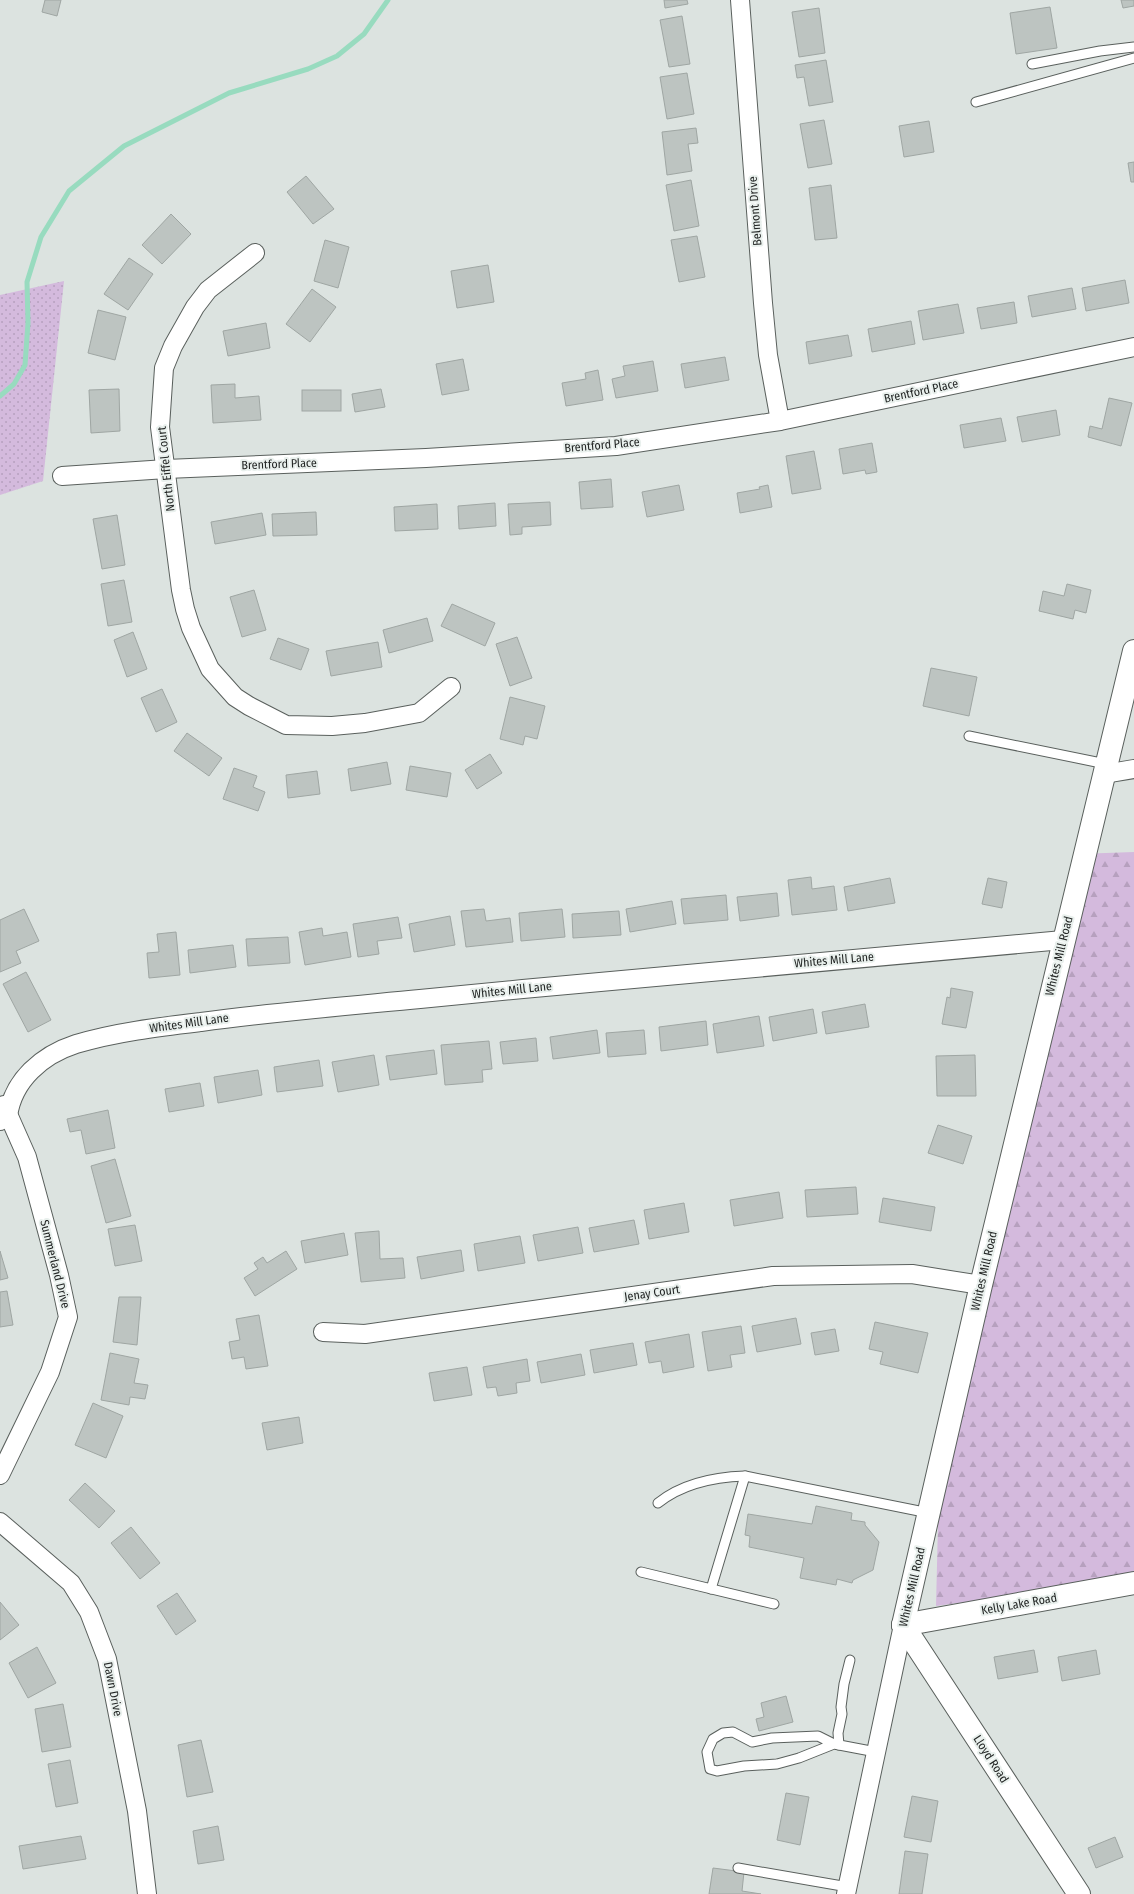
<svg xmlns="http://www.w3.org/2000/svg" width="1134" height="1894" viewBox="0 0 1134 1894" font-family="'Fira Sans Condensed',sans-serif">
	<defs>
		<pattern id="forest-firs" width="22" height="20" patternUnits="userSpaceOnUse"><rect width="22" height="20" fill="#d4badd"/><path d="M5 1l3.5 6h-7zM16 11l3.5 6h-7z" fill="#b6a0be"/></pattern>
		<pattern id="park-dots" width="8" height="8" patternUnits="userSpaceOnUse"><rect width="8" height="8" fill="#d4badd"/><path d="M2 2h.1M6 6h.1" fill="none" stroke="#b6a0be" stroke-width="1.8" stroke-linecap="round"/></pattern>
	</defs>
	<rect width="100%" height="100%" fill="#dce3e0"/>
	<polygon fill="url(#forest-firs)" points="1134,852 1134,1579 936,1606 940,1442 1077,854"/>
	<polygon fill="url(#park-dots)" points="64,281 43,481 0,495 0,295"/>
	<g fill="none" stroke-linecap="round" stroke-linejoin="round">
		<polyline stroke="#98dbbf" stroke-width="5" points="0,396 14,384 25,365 28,323 27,282 41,237 69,191 124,146 229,93 308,69 337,56 364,34 388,0"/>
	</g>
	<g fill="#bdc4c1" stroke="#9fa6a3">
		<polygon points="45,0 61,0 57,16 42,12"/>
		<polygon points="664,0 687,0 688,4 665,8"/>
		<polygon points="1121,0 1134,0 1134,6 1123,8"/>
		<polygon points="1050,7 1057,48 1016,54 1010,13"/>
		<polygon points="819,8 825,53 799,57 792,12"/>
		<polygon points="682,16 690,64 669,67 660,20"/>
		<polygon points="826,60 833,102 809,106 804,77 797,78 795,65"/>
		<polygon points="687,73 694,114 667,119 660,77"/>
		<polygon points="824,120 832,164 808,168 800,124"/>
		<polygon points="929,121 934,152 904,157 899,126"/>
		<polygon points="696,128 698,143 688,144 692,171 667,175 662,132"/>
		<polygon points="1134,162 1134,182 1131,182 1128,163"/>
		<polygon points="306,176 334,209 313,224 287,192"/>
		<polygon points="691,180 699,226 674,231 666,185"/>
		<polygon points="831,185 837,238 815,240 809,188"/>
		<polygon points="171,214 191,234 162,264 142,245"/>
		<polygon points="697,236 705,277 679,282 671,240"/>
		<polygon points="325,240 349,247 338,288 314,281"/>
		<polygon points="129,258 153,274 128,310 104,294"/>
		<polygon points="488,265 494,302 457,308 451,271"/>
		<polygon points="1125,280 1129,303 1086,311 1082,288"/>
		<polygon points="1072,288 1076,309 1032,317 1028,296"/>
		<polygon points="312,289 336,307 310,342 286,324"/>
		<polygon points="1014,302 1017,323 981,329 977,308"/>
		<polygon points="958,304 964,333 923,340 918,311"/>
		<polygon points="98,310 126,317 115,360 88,353"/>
		<polygon points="911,321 915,344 872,352 868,329"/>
		<polygon points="266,323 270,348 228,356 223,331"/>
		<polygon points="848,335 852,356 809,364 806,342"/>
		<polygon points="725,357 729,380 685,388 681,364"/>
		<polygon points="463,359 469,390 442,395 436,364"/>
		<polygon points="653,361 658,391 616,398 612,379 625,376 623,366"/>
		<polygon points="598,370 603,400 566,406 562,383 586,379 585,373"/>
		<polygon points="235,384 235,398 259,396 261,420 213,423 211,385"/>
		<polygon points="119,389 120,431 91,433 89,390"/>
		<polygon points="381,389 385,407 355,412 352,394"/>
		<rect x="302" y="390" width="39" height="21"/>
		<polygon points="1109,398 1132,403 1121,446 1088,437 1090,426 1102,429"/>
		<polygon points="1056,410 1060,435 1022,442 1017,417"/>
		<polygon points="1001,418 1006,441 964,448 960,425"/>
		<polygon points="872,443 877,472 866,474 865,470 843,474 839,449"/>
		<polygon points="814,451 821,489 792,494 786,456"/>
		<polygon points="611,479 613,507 581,509 579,482"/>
		<polygon points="679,485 684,510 647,517 642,492"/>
		<polygon points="768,485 772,507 740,513 737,493 760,489 759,487"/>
		<polygon points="550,502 551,525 522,527 522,534 510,535 508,504"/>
		<polygon points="495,503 496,526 459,529 458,506"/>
		<polygon points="437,504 438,529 395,531 394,507"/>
		<polygon points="316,512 317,535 273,536 272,514"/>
		<polygon points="262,513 266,535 215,544 211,522"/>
		<polygon points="117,515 125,565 102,569 93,519"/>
		<polygon points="124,580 132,622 108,626 101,584"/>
		<polygon points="1067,584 1091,590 1086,613 1075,610 1073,619 1039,611 1043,591 1064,596"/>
		<polygon points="254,590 266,630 242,637 230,597"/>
		<polygon points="452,604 495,623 485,646 441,626"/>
		<polygon points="427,618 433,641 389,653 383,630"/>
		<polygon points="133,632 147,669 127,677 114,640"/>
		<polygon points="517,637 532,678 510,686 496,644"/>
		<polygon points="278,638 309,649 301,670 270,659"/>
		<polygon points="378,642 382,667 331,676 326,651"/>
		<polygon points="931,668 977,677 969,716 923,706"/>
		<polygon points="162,689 177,722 156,732 141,698"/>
		<polygon points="510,697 545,706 537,739 525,736 523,745 500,739"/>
		<polygon points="187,733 222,758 209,776 174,751"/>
		<polygon points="490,754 502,773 477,789 465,770"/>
		<polygon points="387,762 391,784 351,791 348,769"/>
		<polygon points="410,766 451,773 447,797 406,790"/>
		<polygon points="234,768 257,776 253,787 265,792 258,811 223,799"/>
		<polygon points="317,771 320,794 288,798 286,775"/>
		<polygon points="811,877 812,889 834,886 837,910 792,915 788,880"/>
		<polygon points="890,878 895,903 848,911 844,887"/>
		<polygon points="988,878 1007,882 1002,908 982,904"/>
		<polygon points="777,893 779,916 740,921 737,897"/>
		<polygon points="726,895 728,920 684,924 681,899"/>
		<polygon points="672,901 676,924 630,932 626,909"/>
		<polygon points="24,909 39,941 16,951 21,963 0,972 0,920"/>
		<polygon points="484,909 486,921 510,918 513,942 466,947 461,911"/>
		<polygon points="562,909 565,937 521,941 519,913"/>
		<polygon points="619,911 621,935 573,938 572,914"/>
		<polygon points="450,916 455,945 414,952 409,924"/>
		<polygon points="398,917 402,938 377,941 379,954 358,957 353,924"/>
		<polygon points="322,928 323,936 347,932 351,957 305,965 299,932"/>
		<polygon points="176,932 180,975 149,978 147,953 159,952 157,934"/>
		<polygon points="288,937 290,963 248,966 246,939"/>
		<polygon points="233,945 236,967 190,973 188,950"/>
		<polygon points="26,972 51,1020 28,1032 3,984"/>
		<polygon points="951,988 973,992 966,1028 942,1024 947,997 950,998"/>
		<polygon points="865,1004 869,1027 826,1034 822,1012"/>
		<polygon points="813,1009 817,1033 773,1041 769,1017"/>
		<polygon points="759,1016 764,1046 717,1053 713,1024"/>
		<polygon points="706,1021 708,1045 661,1051 659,1027"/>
		<polygon points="597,1030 600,1053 553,1059 550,1037"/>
		<polygon points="644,1030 646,1054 608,1057 606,1033"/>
		<polygon points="536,1038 538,1061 503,1064 500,1042"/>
		<polygon points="489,1041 492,1069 482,1070 483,1082 445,1085 441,1045"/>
		<polygon points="434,1050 437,1074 390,1080 386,1056"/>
		<polygon points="374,1055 379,1085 338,1092 332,1062"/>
		<polygon points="975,1055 976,1096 937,1096 936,1056"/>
		<polygon points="319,1060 323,1086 277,1092 274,1067"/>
		<polygon points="258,1070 262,1095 218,1103 214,1077"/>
		<polygon points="200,1083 204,1106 169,1112 165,1089"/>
		<polygon points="108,1110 115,1148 86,1154 81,1130 70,1132 67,1119"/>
		<polygon points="938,1125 972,1136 963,1164 928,1153"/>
		<polygon points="115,1159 131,1216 106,1223 91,1166"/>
		<polygon points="856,1187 858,1214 807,1217 805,1190"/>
		<polygon points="779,1192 783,1218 734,1226 730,1200"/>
		<polygon points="883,1198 935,1207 931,1231 879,1222"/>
		<polygon points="684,1203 689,1232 649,1239 644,1210"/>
		<polygon points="634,1220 639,1244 594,1252 589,1228"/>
		<polygon points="135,1225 142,1261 115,1266 108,1229"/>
		<polygon points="578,1227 583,1253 538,1261 533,1235"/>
		<polygon points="379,1231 380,1259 403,1258 405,1278 361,1282 355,1233"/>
		<polygon points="344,1233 348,1255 305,1263 301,1241"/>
		<polygon points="520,1236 525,1263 478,1271 474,1244"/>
		<polygon points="461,1250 464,1271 421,1279 417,1257"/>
		<polygon points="0,1251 8,1278 0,1280"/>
		<polygon points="286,1251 297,1269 255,1296 244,1278 258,1269 254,1263 263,1257 267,1263"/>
		<polygon points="7,1291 13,1325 0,1327 0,1292"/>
		<polygon points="119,1297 141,1297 137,1345 113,1342"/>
		<polygon points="259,1315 268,1366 246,1369 244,1357 232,1359 229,1342 240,1340 236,1319"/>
		<polygon points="796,1318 801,1344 757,1352 752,1326"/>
		<polygon points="875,1322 928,1333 918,1373 880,1364 883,1352 869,1349"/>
		<polygon points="741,1326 745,1353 730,1355 732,1367 708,1371 702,1332"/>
		<polygon points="835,1329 839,1351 815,1355 811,1333"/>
		<polygon points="689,1334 694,1367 663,1373 661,1361 649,1363 645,1342"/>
		<polygon points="633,1343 637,1365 594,1373 590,1350"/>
		<polygon points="110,1353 139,1359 134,1383 148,1385 145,1399 130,1397 129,1405 101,1400"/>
		<polygon points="581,1354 585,1375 541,1383 537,1362"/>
		<polygon points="527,1359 530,1381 516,1383 517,1393 498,1396 496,1387 487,1388 483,1367"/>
		<polygon points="467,1367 472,1395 434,1401 429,1373"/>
		<polygon points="93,1403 123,1416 106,1458 75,1445"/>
		<polygon points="299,1417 303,1443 267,1450 262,1423"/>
		<polygon points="85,1483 115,1511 99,1528 69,1500"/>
		<polygon points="816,1506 852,1513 851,1520 865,1522 865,1525 879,1542 873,1570 853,1580 852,1583 837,1579 836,1585 800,1578 804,1558 749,1547 750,1536 745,1535 748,1514 812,1524"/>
		<polygon points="131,1527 160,1563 140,1579 111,1543"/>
		<polygon points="177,1593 196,1621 176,1635 157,1606"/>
		<polygon points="0,1602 19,1625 0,1640"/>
		<polygon points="37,1647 56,1683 28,1698 9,1663"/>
		<polygon points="1034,1650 1038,1672 998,1679 994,1657"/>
		<polygon points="1096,1650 1100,1674 1062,1681 1058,1657"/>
		<polygon points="786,1696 793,1722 759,1731 756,1719 764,1717 761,1703"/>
		<polygon points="63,1704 71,1747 42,1752 35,1709"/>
		<polygon points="201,1740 213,1792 187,1797 178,1745"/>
		<polygon points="70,1760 78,1803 56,1807 48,1764"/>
		<polygon points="786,1793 809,1797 800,1845 777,1840"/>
		<polygon points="912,1796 938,1801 931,1842 904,1837"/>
		<polygon points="218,1826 224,1860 198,1864 193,1831"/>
		<polygon points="81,1836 86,1859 23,1869 19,1846"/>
		<polygon points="1115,1837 1123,1857 1096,1868 1088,1848"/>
		<polygon points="905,1851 928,1854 922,1894 899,1894"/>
		<polygon points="713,1868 744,1872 742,1891 761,1894 709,1894"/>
	</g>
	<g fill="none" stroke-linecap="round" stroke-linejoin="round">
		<defs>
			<g id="lane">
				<polyline points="1032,64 1100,51 1134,47"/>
				<polyline points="976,102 1134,58"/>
				<polyline points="969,736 1106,764"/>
				<path d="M658,1503c25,-20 56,-26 87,-27l184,37"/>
				<polyline points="641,1572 774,1604"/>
				<polyline points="711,1589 745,1476"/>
				<polyline points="834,1744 818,1736 772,1738 752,1742 733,1732 723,1733 713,1739 707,1752 710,1769 717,1771 744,1766 777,1764 799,1758 834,1744 876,1752"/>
				<polyline points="839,1745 838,1733 842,1714 841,1707 844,1684 850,1660"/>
				<polyline points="738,1868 848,1887"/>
			</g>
			<g id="street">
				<polyline points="740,0 763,303 768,355 780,421"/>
				<polyline points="255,253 208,290 195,307 173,346 164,368 160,427 181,590 185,609 191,628 210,669 235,697 249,706 286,725 332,726 365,723 419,713 451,687"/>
				<polyline points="62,476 166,469 426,458 616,446 780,421 1134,347"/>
				<polyline points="1104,774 1134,769"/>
				<path d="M0,1121l8,-5c5,-36 34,-61 68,-72 40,-12 83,-17 125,-22 73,-10 146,-16 219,-23 214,-21 428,-40 643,-59"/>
				<polyline points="323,1332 365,1334 773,1276 912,1274 981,1285"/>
				<polyline points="0,1475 50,1372 68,1317 59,1275 27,1157 4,1105"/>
				<polyline points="0,1522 71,1583 89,1612 107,1659 137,1811 147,1894"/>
				<polyline points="846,1894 903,1625"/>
			</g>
			<g id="secondary">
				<polyline points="903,1625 981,1285 1134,651"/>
				<polyline points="903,1625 1079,1894"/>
				<polyline points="903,1625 1134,1583"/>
			</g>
		</defs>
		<use href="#lane" stroke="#5a605d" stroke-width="11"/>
		<use href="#street" stroke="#5a605d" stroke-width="20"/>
		<use href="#secondary" stroke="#5a605d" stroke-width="24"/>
		<use href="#lane" stroke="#fff" stroke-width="9"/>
		<use href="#street" stroke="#fff" stroke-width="18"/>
		<use href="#secondary" stroke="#fff" stroke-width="22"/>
	</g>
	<g text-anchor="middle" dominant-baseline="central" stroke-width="4" stroke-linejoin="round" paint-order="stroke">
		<g font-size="12" fill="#232625" stroke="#e9f0ed">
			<text transform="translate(755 211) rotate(-94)">Belmont Drive</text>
			<text transform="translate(921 391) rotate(-12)">Brentford Place</text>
			<text transform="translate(602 445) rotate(-5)">Brentford Place</text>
			<text transform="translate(279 464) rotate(-2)">Brentford Place</text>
			<text transform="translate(166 469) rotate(-96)">North Eiffel Court</text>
			<text transform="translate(1059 956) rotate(-76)">Whites Mill Road</text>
			<text transform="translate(834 960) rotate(-5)">Whites Mill Lane</text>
			<text transform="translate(512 990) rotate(-6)">Whites Mill Lane</text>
			<text transform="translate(189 1023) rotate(-8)">Whites Mill Lane</text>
			<text transform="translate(55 1264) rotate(76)">Summerland Drive</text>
			<text transform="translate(984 1271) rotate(-77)">Whites Mill Road</text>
			<text transform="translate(652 1293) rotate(-8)">Jenay Court</text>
			<text transform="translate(912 1587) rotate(-77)">Whites Mill Road</text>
			<text transform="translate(1019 1604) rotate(-10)">Kelly Lake Road</text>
			<text transform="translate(113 1689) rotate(79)">Dawn Drive</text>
			<text transform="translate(991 1759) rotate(57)">Lloyd Road</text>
		</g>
	</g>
</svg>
